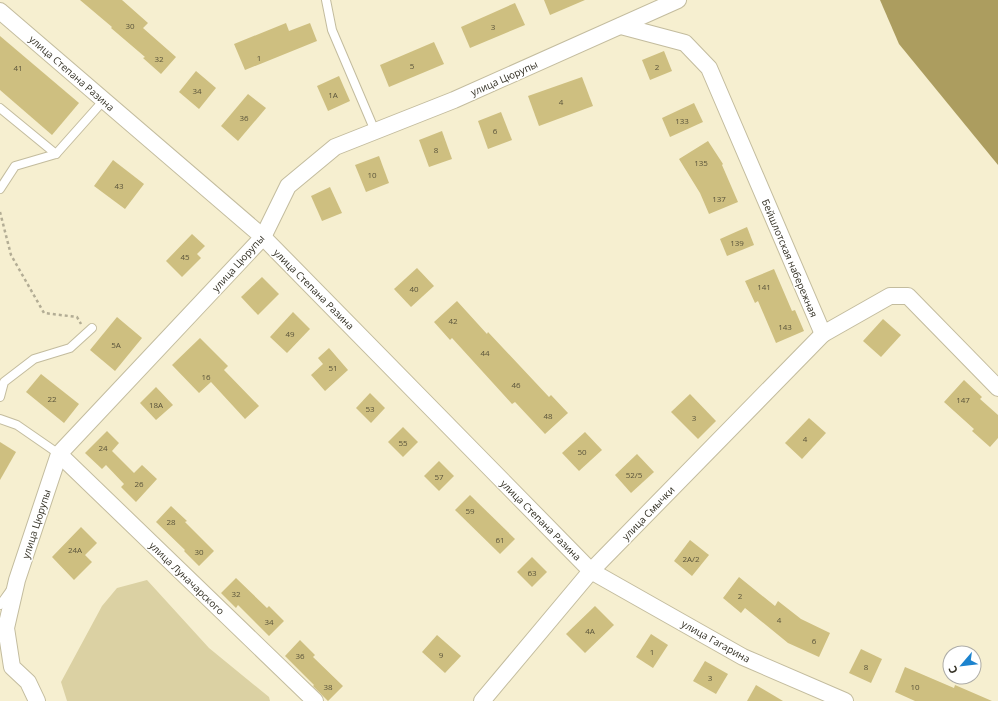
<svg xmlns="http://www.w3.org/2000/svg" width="998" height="701" viewBox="0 0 998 701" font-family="'Open Sans',sans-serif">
	<rect width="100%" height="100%" fill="#f6efd0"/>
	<polygon fill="#dbd1a3" points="147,580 209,648 269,697 270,701 67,701 61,682 102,606 117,588"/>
	<polygon fill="#ac9d5f" points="880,0 998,0 998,165 899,44"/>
	<g fill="#cebf80">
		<polygon points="80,0 122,0 148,23 143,28 176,57 161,74 143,58 145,57 111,28 112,27"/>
		<polygon points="544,0 585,0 550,15"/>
		<polygon points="515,3 525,25 470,48 461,27"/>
		<polygon points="286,23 289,31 310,23 317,41 245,70 234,44"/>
		<polygon points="0,36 79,103 52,135 0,90"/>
		<polygon points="434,42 444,64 389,87 380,65"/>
		<polygon points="664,51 672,71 650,80 642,60"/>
		<polygon points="196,71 216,88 199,109 179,92"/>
		<polygon points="339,76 350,101 328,111 317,86"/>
		<polygon points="582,77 593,106 539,126 528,96"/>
		<polygon points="248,94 266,108 238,141 221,126"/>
		<polygon points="694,103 703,122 670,137 662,118"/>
		<polygon points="501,112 512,140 488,149 478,121"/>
		<polygon points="442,131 452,159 429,167 419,140"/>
		<polygon points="708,141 723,164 722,165 738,202 709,214 700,193 679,159"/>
		<polygon points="379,156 389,183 366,192 355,165"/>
		<polygon points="113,160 144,184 125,209 94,186"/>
		<polygon points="330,187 342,213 322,221 311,196"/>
		<polygon points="747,227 754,245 727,256 720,239"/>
		<polygon points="192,234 205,246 197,254 201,258 182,277 166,261"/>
		<polygon points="417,268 434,286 411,307 394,289"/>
		<polygon points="774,269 792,311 795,310 804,331 776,343 758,301 755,303 745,281"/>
		<polygon points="262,277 279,294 258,315 241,297"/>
		<polygon points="457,301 487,334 488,332 549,397 551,395 568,413 545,434 515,402 512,404 452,338 450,340 434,322"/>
		<polygon points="293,312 310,329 287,353 270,337"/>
		<polygon points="117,317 142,338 115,371 90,350"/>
		<polygon points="883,319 901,335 881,357 863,341"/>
		<polygon points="200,338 228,366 224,370 259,406 245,419 211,382 199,393 172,365"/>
		<polygon points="329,348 348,370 325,391 311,375 323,364 318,358"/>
		<polygon points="41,374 79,404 64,423 26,392"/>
		<polygon points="964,380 982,397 980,399 998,415 998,438 990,447 972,431 974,429 944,402"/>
		<polygon points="156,387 173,405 156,420 140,403"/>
		<polygon points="370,393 385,408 371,423 356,408"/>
		<polygon points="690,394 716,421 698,439 671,412"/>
		<polygon points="809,418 826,433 802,459 785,443"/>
		<polygon points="403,427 418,442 403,457 388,442"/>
		<polygon points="107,431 119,443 112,451 134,473 142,465 157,479 136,502 121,487 124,484 106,465 102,469 85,453"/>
		<polygon points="585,432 602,450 579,471 562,453"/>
		<polygon points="0,442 16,452 0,480"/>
		<polygon points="637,454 654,472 631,493 615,475"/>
		<polygon points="439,461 454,476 439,491 424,476"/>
		<polygon points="470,495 515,539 500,554 455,510"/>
		<polygon points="171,506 187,521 185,522 214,551 199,566 184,551 185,550 156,522"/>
		<polygon points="81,527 97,543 85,555 92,562 74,580 52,557"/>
		<polygon points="690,540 709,555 692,576 674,561"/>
		<polygon points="532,557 547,572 532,587 517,572"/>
		<polygon points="739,577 775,606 778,601 801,619 830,633 819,657 788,643 745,608 741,613 723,598"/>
		<polygon points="236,578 267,608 269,606 284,621 269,636 238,605 236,608 221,593"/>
		<polygon points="595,606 614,625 585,653 566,634"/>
		<polygon points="651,634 668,645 653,668 636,657"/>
		<polygon points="437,635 461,656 445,673 422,652"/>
		<polygon points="300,640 315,655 313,657 343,686 328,701 313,686 314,685 285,656"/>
		<polygon points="861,649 882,659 871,683 849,673"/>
		<polygon points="705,661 728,674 716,694 693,681"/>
		<polygon points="905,667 954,688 955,685 992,701 915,701 895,692"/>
		<polygon points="756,685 783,701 747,701"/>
	</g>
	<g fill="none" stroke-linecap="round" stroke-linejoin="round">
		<defs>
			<g id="service">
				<polyline points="326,0 332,30 375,131"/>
				<polyline points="0,108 56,154"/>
				<polyline points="0,189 15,166 56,154 104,100"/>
				<polyline points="0,397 4,382 34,359 70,348 92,328"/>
				<polyline points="0,419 17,425 59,454"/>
				<polyline points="0,605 10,591"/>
			</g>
			<g id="minor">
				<polyline points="0,11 263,237 591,571 743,657 845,701"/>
				<polyline points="621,26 685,43 709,68 823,334 890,296 908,296 998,388"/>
				<polyline points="59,454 315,701"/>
				<polyline points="37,701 28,682 12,667 6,628 17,580 59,454 263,237 288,186 335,147 454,100 678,0"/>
				<polyline points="482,701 591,571 823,334"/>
			</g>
		</defs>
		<use href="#service" stroke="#c3bc9e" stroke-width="10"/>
		<use href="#minor" stroke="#c3bc9e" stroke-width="18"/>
		<polyline stroke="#b3ad95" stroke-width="2.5" stroke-dasharray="3 3" stroke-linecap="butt" points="0,212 11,255 44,313 77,317 81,324"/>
		<use href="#service" stroke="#fff" stroke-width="8"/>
		<use href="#minor" stroke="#fff" stroke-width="16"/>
	</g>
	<g text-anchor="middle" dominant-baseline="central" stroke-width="3" stroke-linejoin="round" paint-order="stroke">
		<g font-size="8" fill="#5a543b">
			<text x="130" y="25">30</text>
			<text x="493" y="26">3</text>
			<text x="259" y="57">1</text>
			<text x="159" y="58">32</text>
			<text x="412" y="65">5</text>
			<text x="657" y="66">2</text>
			<text x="18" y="67">41</text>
			<text x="197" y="90">34</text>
			<text x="333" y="94">1А</text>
			<text x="561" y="101">4</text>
			<text x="244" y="117">36</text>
			<text x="682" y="120">133</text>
			<text x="495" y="130">6</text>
			<text x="436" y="149">8</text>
			<text x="701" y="162">135</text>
			<text x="372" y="174">10</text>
			<text x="119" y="185">43</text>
			<text x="719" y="198">137</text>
			<text x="737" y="242">139</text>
			<text x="185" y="256">45</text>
			<text x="764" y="286">141</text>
			<text x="414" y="288">40</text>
			<text x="453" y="320">42</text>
			<text x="785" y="326">143</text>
			<text x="290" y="333">49</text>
			<text x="116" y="344">5А</text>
			<text x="485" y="352">44</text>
			<text x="333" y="367">51</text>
			<text x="206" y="376">16</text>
			<text x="516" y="384">46</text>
			<text x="52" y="398">22</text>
			<text x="963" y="399">147</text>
			<text x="156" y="404">18А</text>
			<text x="370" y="408">53</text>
			<text x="548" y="415">48</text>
			<text x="694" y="417">3</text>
			<text x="805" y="438">4</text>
			<text x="403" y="442">55</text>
			<text x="103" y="447">24</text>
			<text x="582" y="451">50</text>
			<text x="634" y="474">52/5</text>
			<text x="439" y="476">57</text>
			<text x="139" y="483">26</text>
			<text x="470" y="510">59</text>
			<text x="171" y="521">28</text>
			<text x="500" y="539">61</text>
			<text x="75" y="549">24А</text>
			<text x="199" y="551">30</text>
			<text x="691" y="558">2А/2</text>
			<text x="532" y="572">63</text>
			<text x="236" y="593">32</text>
			<text x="740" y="595">2</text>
			<text x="779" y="619">4</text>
			<text x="269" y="621">34</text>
			<text x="590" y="630">4А</text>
			<text x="814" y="640">6</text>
			<text x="652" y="651">1</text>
			<text x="441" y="654">9</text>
			<text x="300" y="655">36</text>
			<text x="866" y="666">8</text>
			<text x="710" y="677">3</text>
			<text x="328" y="686">38</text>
			<text x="915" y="686">10</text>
		</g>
		<g font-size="10" fill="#333024" stroke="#fff">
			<text transform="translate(72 73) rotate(41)">улица Степана Разина</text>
			<text transform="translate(504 78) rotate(-24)">улица Цюрупы</text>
			<text transform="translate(790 258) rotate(67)">Бейшлотская набережная</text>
			<text transform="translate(238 263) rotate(-48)">улица Цюрупы</text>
			<text transform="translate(314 289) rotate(45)">улица Степана Разина</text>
			<text transform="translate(648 513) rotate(-46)">улица Смычки</text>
			<text transform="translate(541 520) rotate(45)">улица Степана Разина</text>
			<text transform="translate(36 524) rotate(-72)">улица Цюрупы</text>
			<text transform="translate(187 578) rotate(44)">улица Луначарского</text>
			<text transform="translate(716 641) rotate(29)">улица Гагарина</text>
		</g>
	</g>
	<g transform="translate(962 665) rotate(242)"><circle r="19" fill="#ffffff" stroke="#adaca7"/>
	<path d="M0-3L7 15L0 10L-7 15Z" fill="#1c83ce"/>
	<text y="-6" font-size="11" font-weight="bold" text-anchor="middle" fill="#333024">С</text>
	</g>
</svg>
